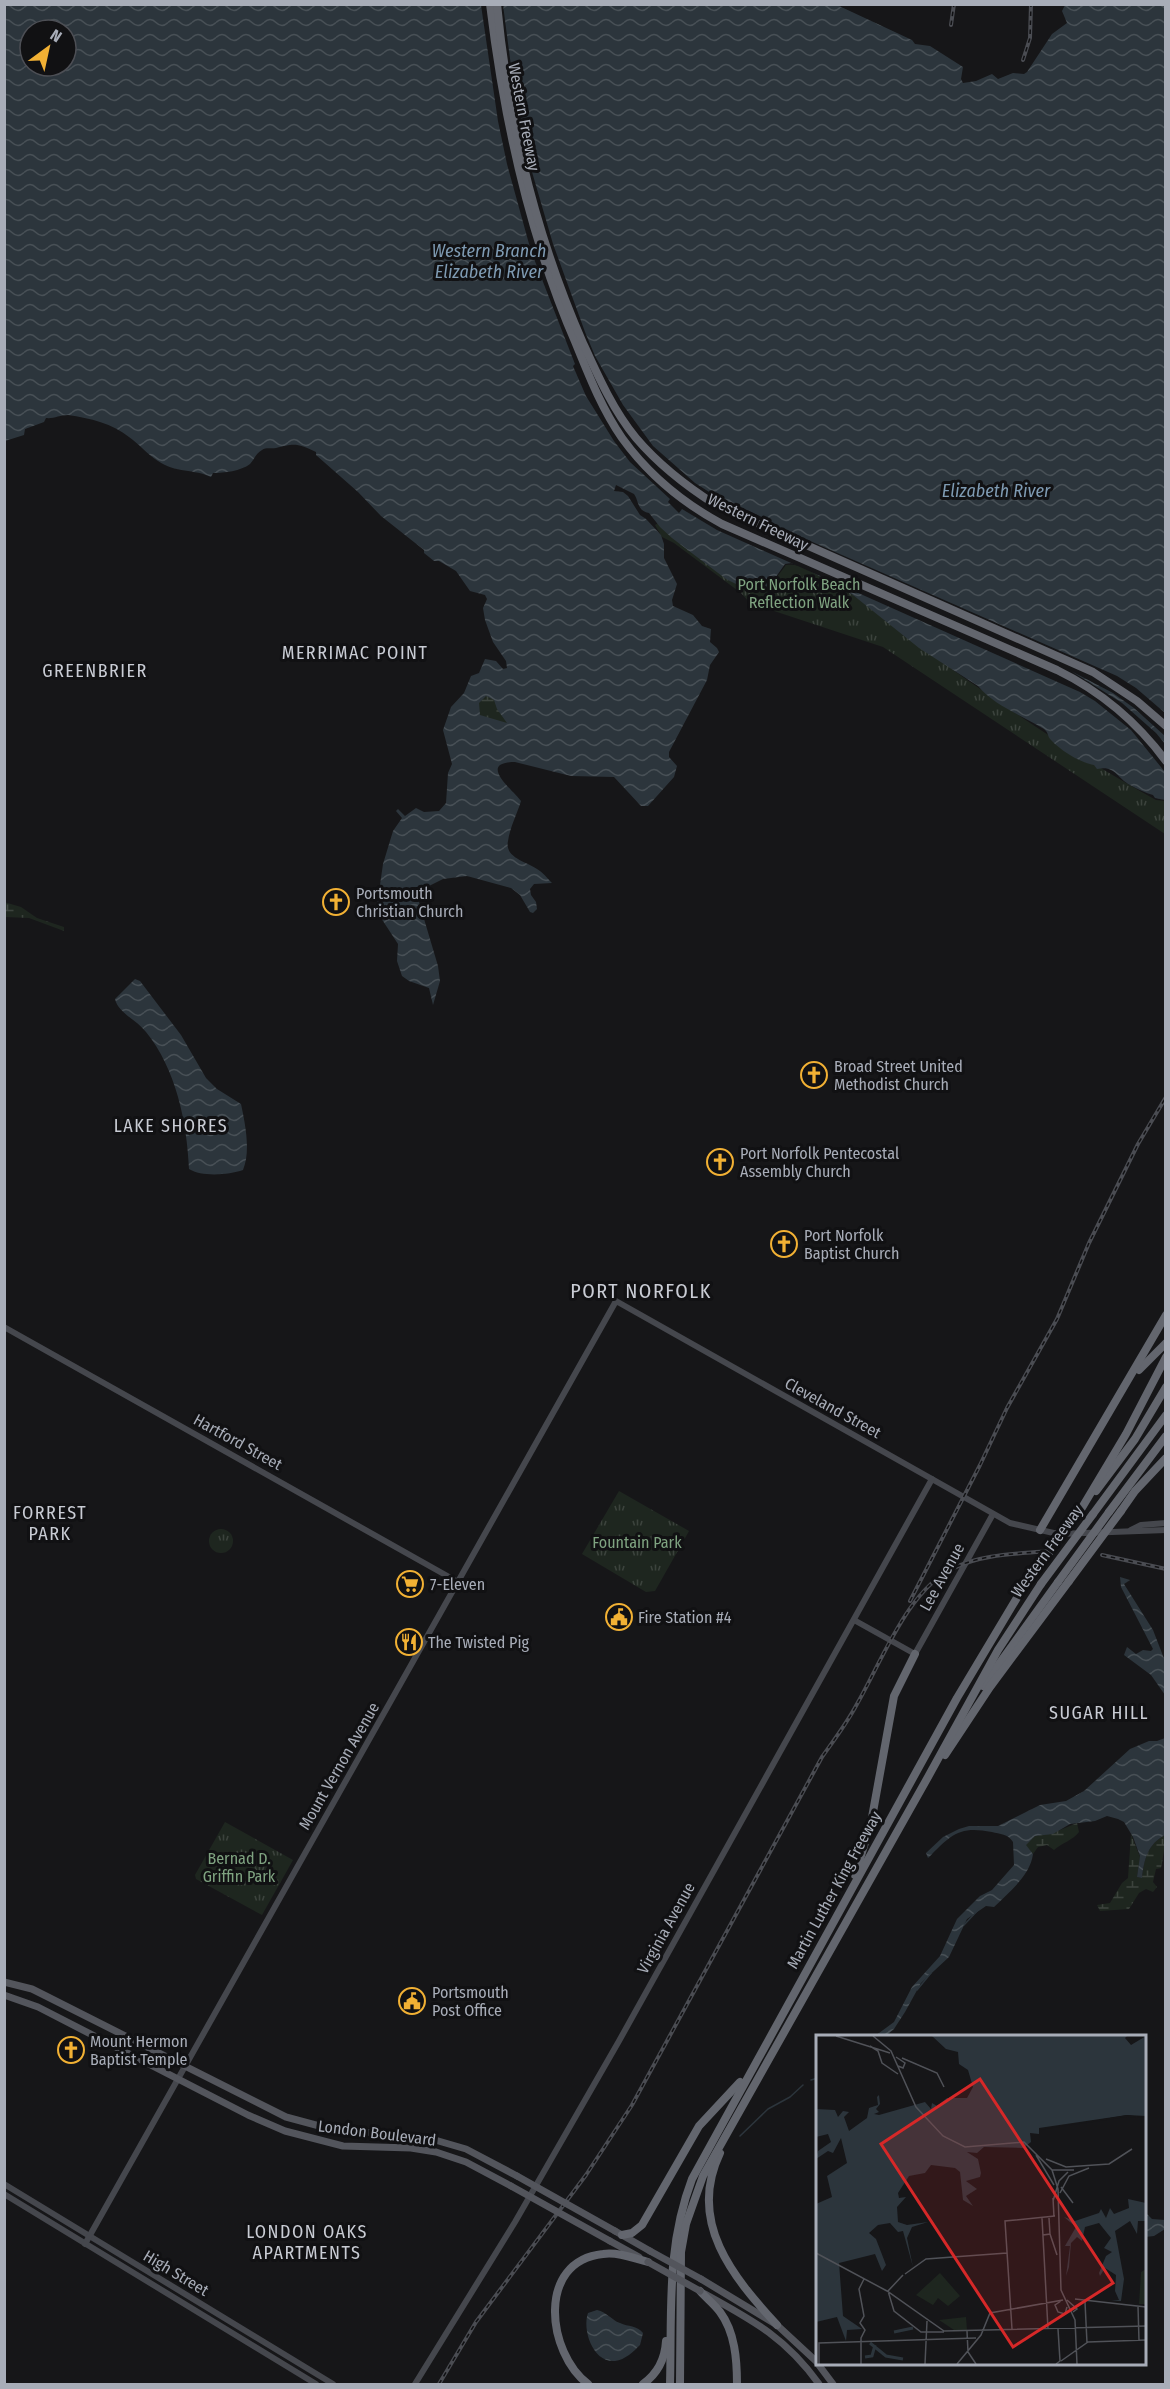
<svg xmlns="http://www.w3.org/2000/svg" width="1170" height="2389" viewBox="0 0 1170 2389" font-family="'Fira Sans Condensed',sans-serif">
	<defs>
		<pattern id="wetland-marsh" width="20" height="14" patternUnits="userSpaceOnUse" patternTransform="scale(1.5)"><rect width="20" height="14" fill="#1e261f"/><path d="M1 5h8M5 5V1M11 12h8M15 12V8" fill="none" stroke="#3c433d"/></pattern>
		<pattern id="park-tufts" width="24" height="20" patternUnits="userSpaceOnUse" patternTransform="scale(1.5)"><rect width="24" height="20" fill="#1e261f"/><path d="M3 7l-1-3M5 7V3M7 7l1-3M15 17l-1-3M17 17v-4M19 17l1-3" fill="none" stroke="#3c433d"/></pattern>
		<pattern id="water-waves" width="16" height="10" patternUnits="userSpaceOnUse" patternTransform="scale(1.5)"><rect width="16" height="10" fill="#2c353c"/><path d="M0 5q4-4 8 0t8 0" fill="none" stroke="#485056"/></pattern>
	</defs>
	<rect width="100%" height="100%" fill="#161618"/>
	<g fill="url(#wetland-marsh)">
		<polygon points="485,685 523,724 482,727 474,699"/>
		<polygon points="4,902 21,907 37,918 64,927 64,931 29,918 5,917"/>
		<path d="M1077,1823l2,9c-6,8 -17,11 -25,18l-7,-5 -9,2 -5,7 -8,-9 10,-9 18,-3z"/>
		<path d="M1131,1834l9,23 -3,20 5,1c2,-19 6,-34 23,-43 0,12 -2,22 -4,33l-5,1 -3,13 4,5 -4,5 -7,-3 -7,4 -10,16 -29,2 -3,-6 13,-2 12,-20 6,-5z"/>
	</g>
	<g fill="url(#park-tufts)">
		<path d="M660,522l107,62 7,-3 12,-16c20,-3 45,15 61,26 22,14 41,32 61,47 81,58 161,114 248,162l9,1v33l-282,-187 -133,-44 -9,-10 -67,-50 -12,-6 -7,-12z"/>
		<polygon points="619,1491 689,1531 655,1591 646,1592 582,1554"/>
		<circle cx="221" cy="1541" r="12"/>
		<polygon points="225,1822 293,1860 262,1915 196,1879 195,1875"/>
	</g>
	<g fill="url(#water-waves)" fill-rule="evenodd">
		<path d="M5,5h832l75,35 3,4 15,2 33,21 -2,12 2,4 13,-2 16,-7 6,5 15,-6 11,1 3,-2 25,-38 15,-11 -5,-12 3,-6h100v795l-10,-2 -2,-3c-7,-2 -16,-6 -23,-10 -14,-8 -15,-20 -33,-16l-3,-4c-13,-2 -33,-14 -43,-25 -4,-4 -2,-7 -7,-11 -22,-14 -48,-22 -66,-43l-59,-38 -66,-53 -50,-28 -12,-4 -6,1 -17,24 -9,4 -17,-5 -16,-8 -54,-41 -12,-11 -11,-14c-12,-2 -10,-12 -15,-19l-18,-9 -2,6 9,1 5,4 12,19 6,4 15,16 3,9v14l13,26 -5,16 1,6 20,9 9,11 9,3 -1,13 7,6 2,4 -9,13 -3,15 -38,72v5l8,9 -3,11 -26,29h-7l-27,-29 -43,-1 -56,-14c-39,0 -1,29 6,39 -4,13 -11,26 -13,40 -4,18 22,21 32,30 4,3 9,9 12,12l-18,1 -4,5 1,6 5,7 1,7 -4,4 -3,-1 -10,-17 -9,-7 -44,-12 -24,3 -22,11 -2,12 19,64 2,15 -7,24 -4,-17 -20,-7 -7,-5 -5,-15 1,-17 -17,-26 -4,-12 6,-42 10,-33 9,-13 -6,-7 2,-2 7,7 11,-8 8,4 15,-1 7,-8 2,-30 4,-9 -9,-34 8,-23 13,-14 7,-17 8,-3 6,-14 11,2 7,8 4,-1 -1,-7 -13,-19 -8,-22 -2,-12 4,-9 -2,-4 -15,-4 -14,-20 -17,-10h-5l-10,-8v-3l-43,-34 -23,-24 -42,-37v-3c-18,-9 -22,-9 -40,-4 -5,1 -10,-1 -14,2 -6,3 -8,10 -12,14 -9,7 -26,9 -37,9l-2,4c-16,-8 -36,-4 -53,-16 -11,-7 -19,-17 -29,-24 -16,-13 -39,-19 -61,-22 -8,0 -15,4 -22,3l-2,4 -19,7 -1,6 -19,6zM30,30h36v36h-36zM486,696l8,4 3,9 10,14 -27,-8 -1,-12z"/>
		<path d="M135,979l5,2 41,54 25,43 11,11 24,15c4,19 10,47 2,66 -15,5 -41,7 -54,-1 -2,-47 -13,-100 -43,-137 -9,-12 -28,-19 -31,-33z"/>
		<polygon points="1120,1577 1130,1580 1124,1584 1153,1630 1165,1661 1165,1695 1151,1675 1124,1655 1127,1647 1136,1654 1143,1650 1151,1651 1153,1649 1121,1587"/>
		<path d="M1165,1738v97c-17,9 -21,24 -23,43l-5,-1 3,-21 -7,-19 -9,-15 -6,-3 -11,-3 -12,5 -25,3 -17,10 -18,2 -9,9 7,9c-3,22 -24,38 -39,53l-8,-1 -19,13 -18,38 -28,26 -16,29 -11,17 -8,7h-11l19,-14 18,-35 28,-31 17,-37 23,-23 12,-6 22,-25 -1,-23c-5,-8 -13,-8 -21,-10 -34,-7 -42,4 -64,26l-2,-5 17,-16 16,-8 10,-3h29l42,-21 26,-4 18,-10 46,-42 19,-8h8z"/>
		<polygon points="1145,2212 1152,2219 1165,2220 1165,2229 1154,2236 1145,2237"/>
		<path d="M597,2310c10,2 14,10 23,13 8,4 17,2 23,10l-3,12c-6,6 -15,15 -25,16 -22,2 -33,-31 -27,-48z"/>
	</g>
	<polygon fill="#161618" points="481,5 503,5 512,74 532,172 553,244 585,332 595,356 623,405 653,446 695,483 728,504 730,502 768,520 767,522 1117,676 1136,688 1165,713 1165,736 1134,708 1113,693 1071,671 1122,703 1156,733 1165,744 1165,772 1131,730 1095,701 1080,692 717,530 682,509 679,513 668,502 670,499 630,462 614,441 586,396 573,366 575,364 531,251 507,164 498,121"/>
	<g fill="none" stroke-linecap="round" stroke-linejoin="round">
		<g stroke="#2c353c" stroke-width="1.5">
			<polyline points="964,1925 979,1909"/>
			<polyline points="917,1990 931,1973"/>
			<polyline points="811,2080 818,2078"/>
			<polyline points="740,2136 768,2109 790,2097 803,2085"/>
		</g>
		<g stroke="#45474d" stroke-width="6">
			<polyline points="4,1327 458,1582"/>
			<polyline points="1131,1530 1141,1525 1166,1523"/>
			<polyline points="854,1620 915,1654 993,1514"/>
			<polyline points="4,2184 333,2384"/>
			<polyline points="4,2194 316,2384"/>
			<polyline points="85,2244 616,1301 1010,1523 1058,1534 1166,1530"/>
			<polyline points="415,2384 515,2222 619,2041 932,1479"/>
		</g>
		<g stroke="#53555c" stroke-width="7">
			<polyline points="4,1982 32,1989 44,1995 286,2117 338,2131 399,2134 435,2140 466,2149 517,2176"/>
			<polyline points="4,1995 38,2007 248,2115 285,2131 343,2146 411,2148 436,2152 466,2162 511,2186"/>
			<polyline points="615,2231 650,2251"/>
			<polyline points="610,2241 639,2257"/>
			<polyline points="701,2279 777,2325 818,2363"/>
			<path d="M705,2294c49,27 81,44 114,90"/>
			<polyline points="818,2364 833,2384"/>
		</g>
		<g stroke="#63666e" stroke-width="8">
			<path d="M490,4c14,117 39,232 86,340 13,32 26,65 46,94 26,36 61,65 100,86l335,146c43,21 80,52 109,91"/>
			<path d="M497,4c11,116 39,232 86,339 15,33 30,67 53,95 23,27 50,48 80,67l377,167 44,29 29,25"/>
			<polyline points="1139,1370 1166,1343"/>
			<polyline points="1096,1491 1135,1439 1166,1387"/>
			<polyline points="1121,1511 1135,1491 1166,1458"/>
			<polyline points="1109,1512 1166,1436"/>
			<polyline points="1093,1514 1166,1415"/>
			<polyline points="1077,1516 1126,1434 1166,1357"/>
			<polyline points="1040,1530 1166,1315"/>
			<polyline points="983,1686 1058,1582"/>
			<polyline points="945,1755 990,1687 1069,1581"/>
			<polyline points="855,1875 871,1823 894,1696 915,1654"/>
			<path d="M720,2153c-33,69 13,124 57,172"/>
			<polyline points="622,2235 632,2233 642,2225 699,2126 740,2082"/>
			<path d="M700,2291c6,7 14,13 20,21 15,20 17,48 17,72"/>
			<path d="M588,2384c-41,-31 -52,-123 15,-130 15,-2 30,4 45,8"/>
			<path d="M643,2384c14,-10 22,-25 23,-43"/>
			<path d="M670,2384c2,-71 -4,-137 22,-205l265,-481 67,-112"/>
			<polyline points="680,2384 681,2252 686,2224 703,2176 928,1777 998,1650 1041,1584"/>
		</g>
		<defs>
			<g id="rail">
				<polyline points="951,25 954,4"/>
				<polyline points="1023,60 1030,38 1031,4"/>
				<polyline points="1102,1555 1166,1569"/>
				<polyline points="910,1601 980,1465 1007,1408 1057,1319 1089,1243 1138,1144 1166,1097"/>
				<path d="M439,2384l37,-62 110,-147 46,-70 190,-348c12,-17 25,-34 35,-53 25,-43 51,-115 97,-136 28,-14 63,-14 94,-17"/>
			</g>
		</defs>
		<use href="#rail" stroke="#4a4c52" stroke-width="4"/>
		<use href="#rail" stroke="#111113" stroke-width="1.5" stroke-dasharray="4.5" stroke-linecap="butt"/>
		<g stroke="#53555c" stroke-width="7">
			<polyline points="517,2176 615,2231"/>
			<polyline points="511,2186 610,2241"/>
			<polyline points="650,2251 701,2279"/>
			<polyline points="648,2262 700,2291"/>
		</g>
		<g stroke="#63666e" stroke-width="8">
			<polyline points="1069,1581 1121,1511"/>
			<polyline points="1058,1582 1109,1512"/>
			<polyline points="1041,1584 1093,1514"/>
			<polyline points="1024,1586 1077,1516"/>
		</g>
	</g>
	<defs>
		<symbol id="church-ring" viewBox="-11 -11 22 22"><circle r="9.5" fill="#111113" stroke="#f2b134" stroke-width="1.5"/><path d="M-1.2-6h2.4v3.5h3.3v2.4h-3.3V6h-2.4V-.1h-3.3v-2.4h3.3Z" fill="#f2b134"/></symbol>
		<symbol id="supermarket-ring" viewBox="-11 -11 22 22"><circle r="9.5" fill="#111113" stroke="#f2b134" stroke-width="1.5"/><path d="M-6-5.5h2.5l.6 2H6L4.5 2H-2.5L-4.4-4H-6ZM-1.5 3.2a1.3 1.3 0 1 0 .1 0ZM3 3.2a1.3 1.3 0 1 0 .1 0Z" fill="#f2b134"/></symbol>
		<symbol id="civic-ring" viewBox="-11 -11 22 22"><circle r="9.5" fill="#111113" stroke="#f2b134" stroke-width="1.5"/><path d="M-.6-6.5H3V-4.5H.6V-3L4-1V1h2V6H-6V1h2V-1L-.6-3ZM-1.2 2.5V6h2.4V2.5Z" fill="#f2b134"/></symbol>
		<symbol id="restaurant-ring" viewBox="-11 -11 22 22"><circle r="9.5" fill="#111113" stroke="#f2b134" stroke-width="1.5"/><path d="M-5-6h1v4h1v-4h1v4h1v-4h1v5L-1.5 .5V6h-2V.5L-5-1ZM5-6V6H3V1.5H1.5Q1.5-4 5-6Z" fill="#f2b134"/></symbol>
	</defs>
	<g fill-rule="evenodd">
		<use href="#church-ring" x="321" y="887" width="30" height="30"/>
		<use href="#church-ring" x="799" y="1060" width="30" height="30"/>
		<use href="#church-ring" x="705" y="1147" width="30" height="30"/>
		<use href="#church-ring" x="769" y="1229" width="30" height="30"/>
		<use href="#supermarket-ring" x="395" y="1569" width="30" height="30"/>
		<use href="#civic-ring" x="604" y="1602" width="30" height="30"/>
		<use href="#restaurant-ring" x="394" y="1627" width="30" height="30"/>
		<use href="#civic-ring" x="397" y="1986" width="30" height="30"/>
		<use href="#church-ring" x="56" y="2035" width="30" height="30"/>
	</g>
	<g text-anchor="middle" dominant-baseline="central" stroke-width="6" stroke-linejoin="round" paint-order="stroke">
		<g font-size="16" fill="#a8adb8" stroke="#111113">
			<text transform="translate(524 117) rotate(79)">Western Freeway</text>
			<text transform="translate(758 522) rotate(26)">Western Freeway</text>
			<text transform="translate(833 1408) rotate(29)">Cleveland Street</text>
			<text transform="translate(238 1442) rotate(29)">Hartford Street</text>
			<text transform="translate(1047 1551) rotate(-54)">Western Freeway</text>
			<text transform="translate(942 1577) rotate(-61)">Lee Avenue</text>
			<text transform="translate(339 1766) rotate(-60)">Mount Vernon Avenue</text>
			<text transform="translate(834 1890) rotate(-61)">Martin Luther King Freeway</text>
			<text transform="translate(666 1928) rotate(-61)">Virginia Avenue</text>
			<text transform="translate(377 2133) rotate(7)">London Boulevard</text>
			<text transform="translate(176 2273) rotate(31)">High Street</text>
		</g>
		<g font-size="16" fill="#7fa381" stroke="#111113">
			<text x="799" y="584">Port Norfolk Beach<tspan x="799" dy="18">Reflection Walk</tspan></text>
			<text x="637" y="1542">Fountain Park</text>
			<text x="239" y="1858">Bernad D.<tspan x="239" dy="18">Griffin Park</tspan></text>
		</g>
		<g font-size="16" fill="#a8adb8" stroke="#111113" text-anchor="start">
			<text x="356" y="893">Portsmouth<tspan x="356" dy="18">Christian Church</tspan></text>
			<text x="834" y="1066">Broad Street United<tspan x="834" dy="18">Methodist Church</tspan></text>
			<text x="740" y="1153">Port Norfolk Pentecostal<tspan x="740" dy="18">Assembly Church</tspan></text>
			<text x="804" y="1235">Port Norfolk<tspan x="804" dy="18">Baptist Church</tspan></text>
			<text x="430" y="1584">7-Eleven</text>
			<text x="638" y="1617">Fire Station #4</text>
			<text x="428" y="1642">The Twisted Pig</text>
			<text x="432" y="1992">Portsmouth<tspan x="432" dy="18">Post Office</tspan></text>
			<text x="90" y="2041">Mount Hermon<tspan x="90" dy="18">Baptist Temple</tspan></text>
		</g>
		<g font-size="18" font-style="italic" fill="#7f9bb3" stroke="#111113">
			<text x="489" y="251">Western Branch<tspan x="489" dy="21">Elizabeth River</tspan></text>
			<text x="996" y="491">Elizabeth River</text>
		</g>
		<g font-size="18" letter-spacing="1.5" fill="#c9ccd4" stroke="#111113">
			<text x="355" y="653">MERRIMAC POINT</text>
			<text x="95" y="671">GREENBRIER</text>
			<text x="171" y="1126">LAKE SHORES</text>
			<text x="50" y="1513">FORREST<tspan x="50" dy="21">PARK</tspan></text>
			<text x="1099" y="1713">SUGAR HILL</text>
			<text x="307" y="2232">LONDON OAKS<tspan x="307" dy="21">APARTMENTS</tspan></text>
		</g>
		<g font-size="20" letter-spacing="1.5" fill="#c9ccd4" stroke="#111113">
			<text x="641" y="1291">PORT NORFOLK</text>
		</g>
	</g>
	<g transform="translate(816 2035)">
		<rect width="330" height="330" fill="#161618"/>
		<path d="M330,234v35h-7l2,-32zM150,282l1,13h-13l-15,-10z" fill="#1e261f"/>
		<path d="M124,238l20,23 -12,10 -10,-8 -5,7 -17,-10z" fill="#1e261f"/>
		<path d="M116,1h195l-2,2 6,7 15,-9v80l-19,-1 -88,13v6l-9,-1 1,9 -8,6 -39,-1 -7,6 -10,-1 11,7 3,14 -1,4 -14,4 11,8 -11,7 7,10 -10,-6 -3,-28 -5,-4 -24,-3 -6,8 -16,3 -11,17 1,5 7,-1 -9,10 1,15 9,3 21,-3 -16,5 -5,11 6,29 -10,-36 -5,1 -8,-9 -12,2 -9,8 7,6 10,26 -4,6 -7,-17 -36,9 4,53 19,13 -15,1 -1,11 -9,-24 -21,5v-118l16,-7 -5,-21 20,-13 -6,-25 -8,15 -5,-2 -12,8 2,-8 13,-9 -3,-8 -12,3v-28l19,1 3,7 5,-6 6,1 -5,5 5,14 18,-13 2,-10 9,-3 -1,-8 2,-2 1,9 -4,5 3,3 -5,2 5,1 46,-13 6,7 1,-6 5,3 10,-8h20l6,-11 -5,-17 -9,-6 -1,-12 -12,-3zM312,164l18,4v18h-8l-1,13 -7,-13 -15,10 9,48 -3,22h-10l8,-1 -4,-9 1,-16 -11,-7 -5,8 -1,-3 7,-17 6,-4 -8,-4 7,-10 -12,-15 -14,4 -3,14 -5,-4 -6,6 -2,24 -3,9 4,-30h-5l-3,5 14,-24 -12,-10 11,4 24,-8 2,-4 5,9 4,-10 4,6 15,-6z" fill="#2c353c"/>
		<path d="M311,80l19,3 -19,-1 -88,13z" fill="#161618"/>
		<path fill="none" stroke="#2c353c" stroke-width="3" d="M78,297l19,-4M54,308l16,13 17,3M49,322l7,-1 3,-11"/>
		<path fill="none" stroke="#505258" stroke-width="1.5" d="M20,1l54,17M57,1l18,15 25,56 27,29 22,11 59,-5 28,28 6,19 3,101 14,30 2,44M54,11l8,5 4,12 16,11M80,22l9,6 -2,5 -5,-2M86,23l35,15 7,14M220,120l18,30M230,124l20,8 43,-3 23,-15M236,135h22M245,152l12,16M244,158l9,-17 20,-8M237,163l1,19M237,166l6,-20 9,-9M226,183l6,111M234,199l7,21M227,200l7,-1 -1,-16M0,218l71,38 57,40 202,-5M89,239l21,-15 81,-6M87,240l-15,16 6,20 27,21h23M259,264l71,8M251,265l10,9 -4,3M245,266l-6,4 3,7 7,2 2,-7M269,267l2,41M322,271l1,35M196,294l-7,-108 50,-5M151,296l1,21 8,12M245,326l27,-19 58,-2M3,329v-21l157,-5M45,329v-26l4,-8 -5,-7 4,-7 -5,-27 5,-10M109,329l2,-43M141,329l24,-29 9,-22 73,-13M240,329l4,-3 -2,-32"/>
		<path fill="#d62828" fill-opacity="0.15" stroke="#d62828" stroke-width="3" d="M164,44l133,204 -100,64 -132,-203z"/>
		<rect width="330" height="330" fill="none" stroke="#a8adb8" stroke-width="3"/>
	</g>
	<rect width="1170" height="2389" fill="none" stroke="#a8adb8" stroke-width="12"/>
	<g transform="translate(48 48) rotate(33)"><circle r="28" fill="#111113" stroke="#4d4f55" stroke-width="1.5"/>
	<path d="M0-4.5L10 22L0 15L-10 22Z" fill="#f2b134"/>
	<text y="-9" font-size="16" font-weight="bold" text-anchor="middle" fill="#a8adb8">N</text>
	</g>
</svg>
